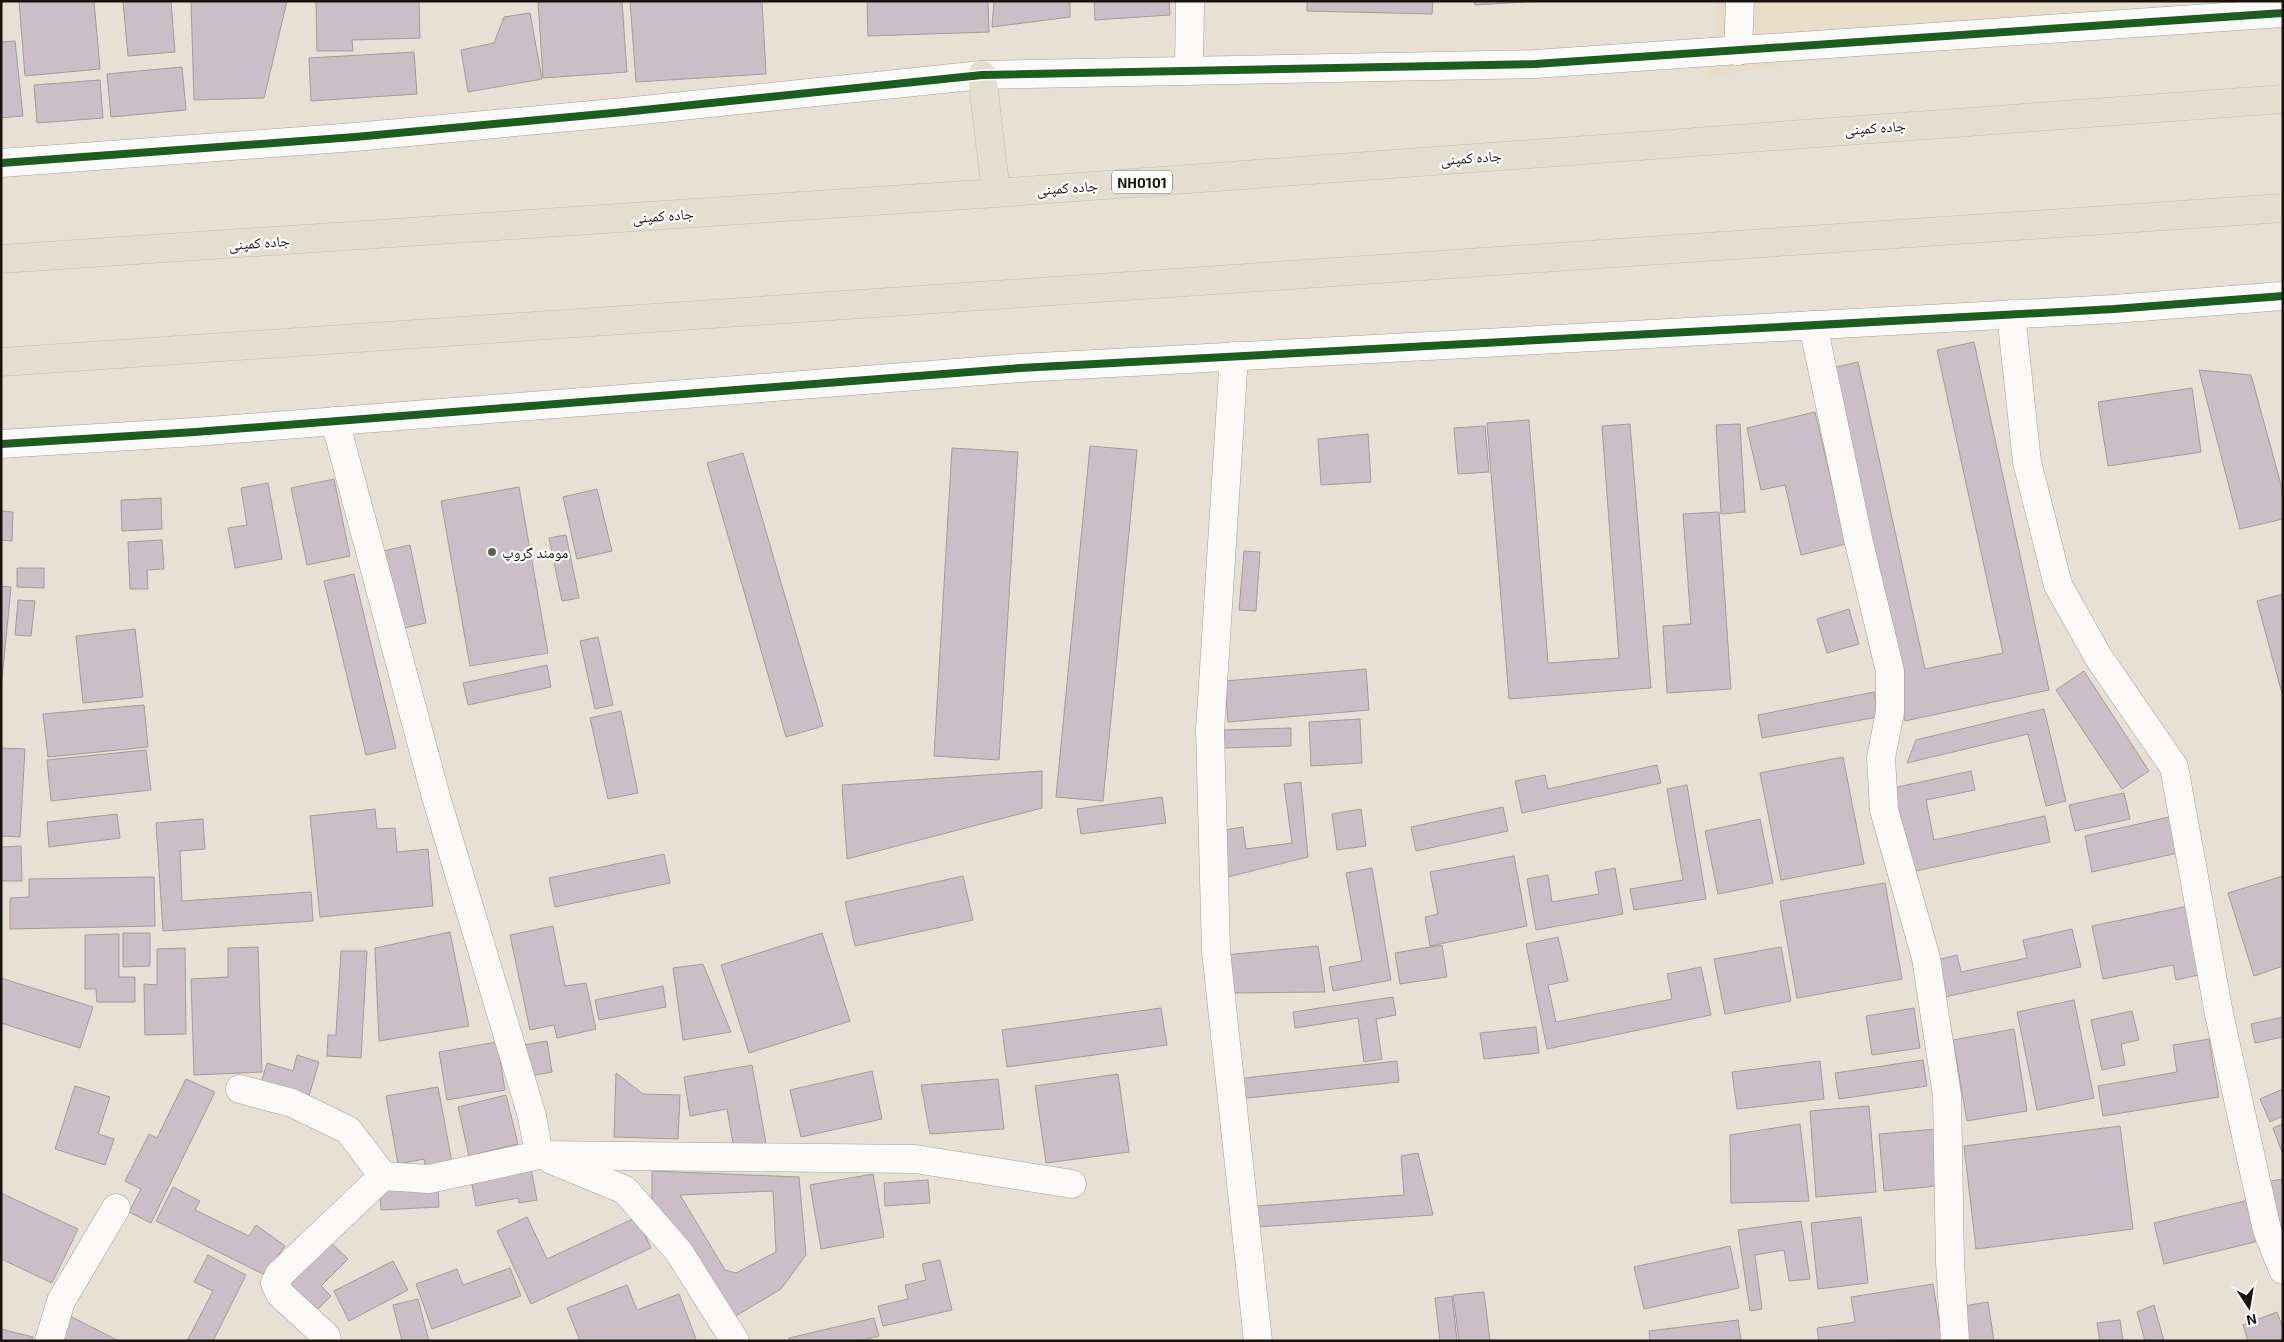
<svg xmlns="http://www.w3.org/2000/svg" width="2284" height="1342" viewBox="0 0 2284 1342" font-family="'Exo 2','Noto Naskh Arabic',sans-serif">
	<rect width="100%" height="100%" fill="#e6e0d5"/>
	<polygon fill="#e8ddc9" points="1718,1 2158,1 1708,77"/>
	<g fill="#ccbec6" stroke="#a29c9b" fill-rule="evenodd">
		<polygon points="19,1 94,1 100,69 25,76"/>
		<polygon points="123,1 171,1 175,52 128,56"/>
		<polygon points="191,1 287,1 264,98 194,100"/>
		<polygon points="316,1 419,1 420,38 352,40 353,51 317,51"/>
		<polygon points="538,1 622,1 627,72 543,78"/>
		<polygon points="630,1 762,1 766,74 636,82"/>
		<polygon points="867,1 988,1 989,32 868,36"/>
		<polygon points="994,1 1070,1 1070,17 992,27"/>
		<polygon points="1094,1 1169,1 1170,15 1095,20"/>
		<polygon points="1307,1 1433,1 1432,14 1307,11"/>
		<polygon points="1474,1 1541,1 1475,5"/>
		<polygon points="530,13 542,79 468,92 461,50 494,43 504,17"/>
		<polygon points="15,41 23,116 1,118 1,42"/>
		<polygon points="414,52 417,94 311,101 309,58"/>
		<polygon points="182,67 186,110 111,117 107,74"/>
		<polygon points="100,80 103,118 37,123 34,85"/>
		<polygon points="1974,342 2049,690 1905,721 1828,369 1858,362 1925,669 2003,653 1937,350"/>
		<polygon points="2199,370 2251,375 2283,492 2283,519 2240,529"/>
		<polygon points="2192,388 2201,452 2108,466 2098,402"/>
		<polygon points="1815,412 1846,544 1801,555 1785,485 1761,490 1747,428"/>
		<polygon points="1529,420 1548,663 1619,658 1602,426 1630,424 1651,688 1509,699 1487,423"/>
		<polygon points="1740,424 1745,512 1721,514 1716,425"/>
		<polygon points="1485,426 1489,472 1458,474 1454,428"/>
		<polygon points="1368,434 1371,482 1321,485 1318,439"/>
		<polygon points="1090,446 1137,450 1103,801 1056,797"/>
		<polygon points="952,448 1018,452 999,760 934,756"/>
		<polygon points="743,453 823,726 786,737 707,463"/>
		<polygon points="334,479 350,556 307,565 291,488"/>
		<polygon points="268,483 282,559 235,568 228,528 247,525 241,488"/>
		<polygon points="519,487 548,653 470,666 441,501"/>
		<polygon points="597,489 612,551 577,559 563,497"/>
		<polygon points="161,498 162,529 122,531 121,500"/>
		<polygon points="1,511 13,512 12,541 1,540"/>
		<polygon points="1719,512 1731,689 1667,693 1663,626 1691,624 1683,514"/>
		<polygon points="566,535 579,598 562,601 549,538"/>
		<polygon points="162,540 164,569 147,570 148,589 130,589 128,542"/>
		<polygon points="410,545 426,623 400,629 383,551"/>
		<polygon points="1244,551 1260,552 1256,611 1239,610"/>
		<polygon points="17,568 44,568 44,588 17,587"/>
		<polygon points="354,574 396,748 366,755 324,581"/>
		<polygon points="1,586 11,587 1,690"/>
		<polygon points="2283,594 2283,697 2257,601"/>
		<polygon points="18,600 35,601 31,636 15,635"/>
		<polygon points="1849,609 1859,644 1827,653 1817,619"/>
		<polygon points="135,629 143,697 83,703 76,636"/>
		<polygon points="598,637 613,705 595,709 580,641"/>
		<polygon points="547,665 551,687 468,705 463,683"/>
		<polygon points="1366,669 1369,710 1228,722 1225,681"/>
		<polygon points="2084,671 2149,771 2122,789 2056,690"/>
		<polygon points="1874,692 1878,717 1762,738 1758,715"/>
		<polygon points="144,705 148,747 48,757 43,714"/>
		<polygon points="2044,709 2066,801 2046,806 2028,734 1907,763 1916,740"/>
		<polygon points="621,711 638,793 608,799 590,718"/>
		<polygon points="1360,719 1362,763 1311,766 1309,722"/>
		<polygon points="1291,728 1291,746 1224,748 1224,730"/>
		<polygon points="1,748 25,749 20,837 1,836"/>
		<polygon points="146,750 151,790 51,801 47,760"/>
		<polygon points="1843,757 1864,864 1781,880 1760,773"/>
		<polygon points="1657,765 1661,783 1522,813 1515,781 1545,775 1548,789"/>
		<polygon points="1042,771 1042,808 847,859 842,785"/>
		<polygon points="1971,771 1975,790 1926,800 1934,840 2045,816 2050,842 1911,872 1893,788"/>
		<polygon points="1301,782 1308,857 1220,879 1218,831 1243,827 1246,849 1292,843 1284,784"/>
		<polygon points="1687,785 1706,899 1634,910 1630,889 1683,880 1667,789"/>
		<polygon points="2124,793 2130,819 2075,831 2069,805"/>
		<polygon points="1162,797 1166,823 1081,834 1077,809"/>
		<polygon points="1503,807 1508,831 1416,851 1411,827"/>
		<polygon points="375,809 377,829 395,828 397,852 428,849 433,906 320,917 310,816"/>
		<polygon points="1361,809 1366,846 1337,850 1332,814"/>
		<polygon points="117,814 120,838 49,847 47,822"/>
		<polygon points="2178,815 2187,851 2092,872 2085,836"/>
		<polygon points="203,819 205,849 180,851 182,901 311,892 313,921 163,931 156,823"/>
		<polygon points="1760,819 1773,883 1718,894 1705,831"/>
		<polygon points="21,846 22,881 1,881 1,847"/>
		<polygon points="664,854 670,883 555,907 549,878"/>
		<polygon points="1514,856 1527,926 1430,946 1425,917 1438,914 1430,872"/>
		<polygon points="1372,868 1391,980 1333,991 1329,967 1362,961 1346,873"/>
		<polygon points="1615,868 1623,914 1536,930 1527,879 1548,875 1552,902 1599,894 1595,872"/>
		<polygon points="963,876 973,920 855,946 845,902"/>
		<polygon points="2283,876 2283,966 2254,976 2228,893"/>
		<polygon points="154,877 155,926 10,929 10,898 29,897 29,879"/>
		<polygon points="1885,883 1902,979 1797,998 1780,901"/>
		<polygon points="2193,905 2207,973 2176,980 2173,965 2103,979 2092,926"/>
		<polygon points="553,926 565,986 586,983 596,1029 557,1038 554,1025 530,1030 510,935"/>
		<polygon points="2072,929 2081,967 1945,997 1937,960 1957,955 1961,972 2027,958 2023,940"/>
		<polygon points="450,932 469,1026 379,1041 375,948"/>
		<polygon points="123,933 150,933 150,966 123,967"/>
		<polygon points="822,933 850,1021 749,1053 721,965"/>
		<polygon points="119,934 119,977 135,977 135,1002 97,1002 96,989 85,989 85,935"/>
		<polygon points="1558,937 1568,981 1548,985 1556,1022 1672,999 1667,974 1701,967 1711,1015 1547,1049 1526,944"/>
		<polygon points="1442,945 1447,977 1400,984 1395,953"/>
		<polygon points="1318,946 1325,992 1230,993 1225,955"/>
		<polygon points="258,947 262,1072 194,1075 191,979 228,977 228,948"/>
		<polygon points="1781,947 1791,1001 1725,1014 1714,959"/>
		<polygon points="185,948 186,1034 145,1035 144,984 157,985 157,949"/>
		<polygon points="341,951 367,951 361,1058 327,1056 328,1035 336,1035"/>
		<polygon points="703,964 731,1032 683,1040 673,968"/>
		<polygon points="1,978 93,1007 80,1048 1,1023"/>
		<polygon points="663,986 666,1007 599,1020 595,1000"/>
		<polygon points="1393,997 1396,1015 1376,1019 1382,1059 1364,1062 1358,1018 1295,1028 1293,1012"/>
		<polygon points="2074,1000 2094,1098 2037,1110 2017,1012"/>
		<polygon points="1161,1008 1167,1045 1007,1067 1002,1030"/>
		<polygon points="1914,1008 1920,1048 1872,1055 1866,1016"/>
		<polygon points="2132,1011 2139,1040 2121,1044 2125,1065 2102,1070 2091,1020"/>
		<polygon points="2283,1017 2283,1037 2255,1043 2251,1024"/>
		<polygon points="1536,1027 1539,1053 1484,1059 1480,1033"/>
		<polygon points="2014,1029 2027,1111 1967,1121 1953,1040"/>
		<polygon points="2209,1039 2219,1097 2103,1116 2098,1086 2177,1072 2173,1045"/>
		<polygon points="547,1041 552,1072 530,1076 524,1045"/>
		<polygon points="497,1042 505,1090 447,1100 439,1052"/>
		<polygon points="297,1055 319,1062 308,1099 260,1086 267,1063 293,1071"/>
		<polygon points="1923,1060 1927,1086 1839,1099 1835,1073"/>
		<polygon points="1397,1061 1399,1082 1238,1099 1236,1079"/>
		<polygon points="1820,1061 1824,1099 1737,1109 1732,1072"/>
		<polygon points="752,1065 767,1149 735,1155 727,1109 690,1116 684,1077"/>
		<polygon points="872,1071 882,1119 801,1137 790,1090"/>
		<polygon points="616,1073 643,1094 680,1095 678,1139 614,1137"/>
		<polygon points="1118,1074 1129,1152 1046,1163 1035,1086"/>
		<polygon points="186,1079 215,1092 151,1223 129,1212 141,1189 125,1181 149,1134 157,1138"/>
		<polygon points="998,1079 1004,1129 930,1134 921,1085"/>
		<polygon points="75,1086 110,1097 98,1134 114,1139 105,1165 55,1149"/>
		<polygon points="438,1087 453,1168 427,1173 424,1159 398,1164 386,1096"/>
		<polygon points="2283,1089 2283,1116 2270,1122 2260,1099"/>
		<polygon points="506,1095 518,1144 469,1156 458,1107"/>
		<polygon points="1869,1106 1876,1192 1816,1197 1810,1111"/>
		<polygon points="1800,1124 1809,1201 1731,1203 1730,1135"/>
		<polygon points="2283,1124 2283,1155 2273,1128"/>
		<polygon points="2120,1126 2133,1229 1976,1249 1964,1146"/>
		<polygon points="1937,1129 1937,1186 1884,1191 1879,1134"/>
		<polygon points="1418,1153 1433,1215 1257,1227 1256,1206 1404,1195 1401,1156"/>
		<polygon points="530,1163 537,1200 519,1203 518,1198 476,1206 470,1174"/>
		<path d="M652,1171l147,6 7,78 -25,34 -47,28 -82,-111zM773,1191l3,61 -40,21 -11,-3 -45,-75z"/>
		<polygon points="873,1174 884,1237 821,1249 810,1185"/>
		<polygon points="2283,1179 2283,1250 2265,1182"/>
		<polygon points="928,1180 930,1203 885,1206 884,1183"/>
		<polygon points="173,1187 200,1201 195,1210 249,1236 256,1225 285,1246 265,1275 156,1221"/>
		<polygon points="438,1187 439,1207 381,1210 380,1189"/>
		<polygon points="1,1193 78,1229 52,1283 1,1259"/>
		<polygon points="2249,1200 2259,1241 2164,1264 2154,1223"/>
		<polygon points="527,1217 547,1259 637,1217 651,1248 531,1304 497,1231"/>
		<polygon points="1861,1217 1868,1283 1818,1289 1811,1223"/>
		<polygon points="1801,1221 1810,1279 1789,1281 1784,1250 1755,1255 1762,1309 1750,1311 1738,1230"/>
		<polygon points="328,1240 348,1259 321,1286 331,1296 312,1315 283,1286"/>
		<polygon points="1730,1246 1739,1288 1644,1309 1634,1267"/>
		<polygon points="208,1255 246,1275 213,1341 187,1341 213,1291 194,1282"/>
		<polygon points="940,1260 952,1310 883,1326 878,1306 908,1299 905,1285 926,1280 922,1264"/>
		<polygon points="393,1261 408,1290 349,1321 334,1291"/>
		<polygon points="510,1268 521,1296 432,1329 416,1284 457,1269 463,1285"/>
		<polygon points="1933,1284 1942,1340 1819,1341 1817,1328 1855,1322 1851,1297"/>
		<polygon points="627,1285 637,1310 679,1294 696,1339 692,1341 580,1341 567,1308"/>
		<polygon points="1484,1292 1490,1341 1459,1341 1453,1295"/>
		<polygon points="1452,1296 1457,1341 1440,1341 1435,1298"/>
		<polygon points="418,1299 429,1341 402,1341 393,1305"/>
		<polygon points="1988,1302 1994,1341 1968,1341 1964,1306"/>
		<polygon points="2154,1305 2164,1341 2145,1341 2137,1312"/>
		<polygon points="2277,1312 2283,1328 2283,1341 2248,1341 2243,1325"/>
		<polygon points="70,1316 119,1341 68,1341 59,1336"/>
		<polygon points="874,1318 879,1336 859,1341 789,1341 789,1338"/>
		<polygon points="1738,1320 1741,1341 1650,1341 1649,1331"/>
		<polygon points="2120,1320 2123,1341 2100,1341 2097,1323"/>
		<polygon points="1,1329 33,1337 32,1341 1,1341"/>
	</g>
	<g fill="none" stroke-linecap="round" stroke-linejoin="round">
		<defs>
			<g id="minor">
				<polyline points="1738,51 1740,1"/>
				<polyline points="1189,69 1190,1"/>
				<polyline points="2011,314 2027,462 2058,585 2099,658 2174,767 2219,1014 2267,1230 2283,1270"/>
				<polyline points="1813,325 1859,543 1890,671 1890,712 1881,758 1884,810 1926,958 1947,1095 1950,1262 1955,1341"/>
				<polyline points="1234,356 1210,731 1216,951 1258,1341"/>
				<polyline points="335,421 436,797 532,1116 539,1155"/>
				<polyline points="240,1089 292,1103 348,1130 383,1176"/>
				<polyline points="552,1160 625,1190 679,1252 735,1341"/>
				<polyline points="49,1341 61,1301 116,1208"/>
				<polyline points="327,1341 326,1336 280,1294 275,1283 279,1275 383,1176 429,1179 539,1155 915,1159 1072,1184"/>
			</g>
			<g id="tertiary">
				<polyline points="1,163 355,137 624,112 982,75 1535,64 2283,13"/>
				<polyline points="1,444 195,432 1020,368 2114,309 2283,296"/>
			</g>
			<g id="trunk">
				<polyline points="982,75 996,193"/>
				<polyline points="1,259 996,193 2283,99"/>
				<polyline points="1,362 2283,208"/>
			</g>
		</defs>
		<use href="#minor" stroke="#a5a097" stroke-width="29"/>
		<use href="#tertiary" stroke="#a5a097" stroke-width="29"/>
		<use href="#trunk" stroke="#bfbcb6" stroke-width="29"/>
		<use href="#minor" stroke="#fbfaf9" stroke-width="28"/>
		<use href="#tertiary" stroke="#fbfaf9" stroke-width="28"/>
		<use href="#trunk" stroke="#e2ded0" stroke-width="28"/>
		<defs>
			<g id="cycleway">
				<polyline points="1,163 355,137 624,112 982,75 1535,64 2283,13"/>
				<polyline points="1,444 195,432 1020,368 2114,309 2283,296"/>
			</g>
		</defs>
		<use href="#cycleway" stroke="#fff" stroke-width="11"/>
		<use href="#cycleway" stroke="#1b5e20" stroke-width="8"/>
	</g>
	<circle fill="#605b53" stroke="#fff" stroke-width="2" cx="492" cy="552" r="5"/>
	<g text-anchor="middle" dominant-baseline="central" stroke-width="4.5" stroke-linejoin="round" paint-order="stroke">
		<rect fill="#fff" stroke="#5d5a56" stroke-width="1" x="1112" y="170.5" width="60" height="23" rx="4"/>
		<g font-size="14" font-weight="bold" fill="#18140d">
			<text x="1142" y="182">NH0101</text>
		</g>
		<g font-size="15" fill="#18140d" stroke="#fff">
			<text transform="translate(1875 127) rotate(-4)">جاده کمپنی</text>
			<text transform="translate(1471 157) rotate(-4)">جاده کمپنی</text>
			<text transform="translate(1067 187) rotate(-4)">جاده کمپنی</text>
			<text transform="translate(663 215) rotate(-4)">جاده کمپنی</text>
			<text transform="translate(259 242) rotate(-4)">جاده کمپنی</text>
		</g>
		<g font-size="15" fill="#18140d" stroke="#fff" text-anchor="start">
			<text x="502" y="552">مومند گروپ</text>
		</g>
	</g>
	<rect width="2284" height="1342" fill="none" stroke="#18140d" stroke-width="5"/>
	<g transform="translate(2249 1307) rotate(168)" stroke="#ffffff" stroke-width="4" paint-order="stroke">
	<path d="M0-4L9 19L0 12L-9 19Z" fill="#18140d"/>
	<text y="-8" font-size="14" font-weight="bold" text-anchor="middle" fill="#18140d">N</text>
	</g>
</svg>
